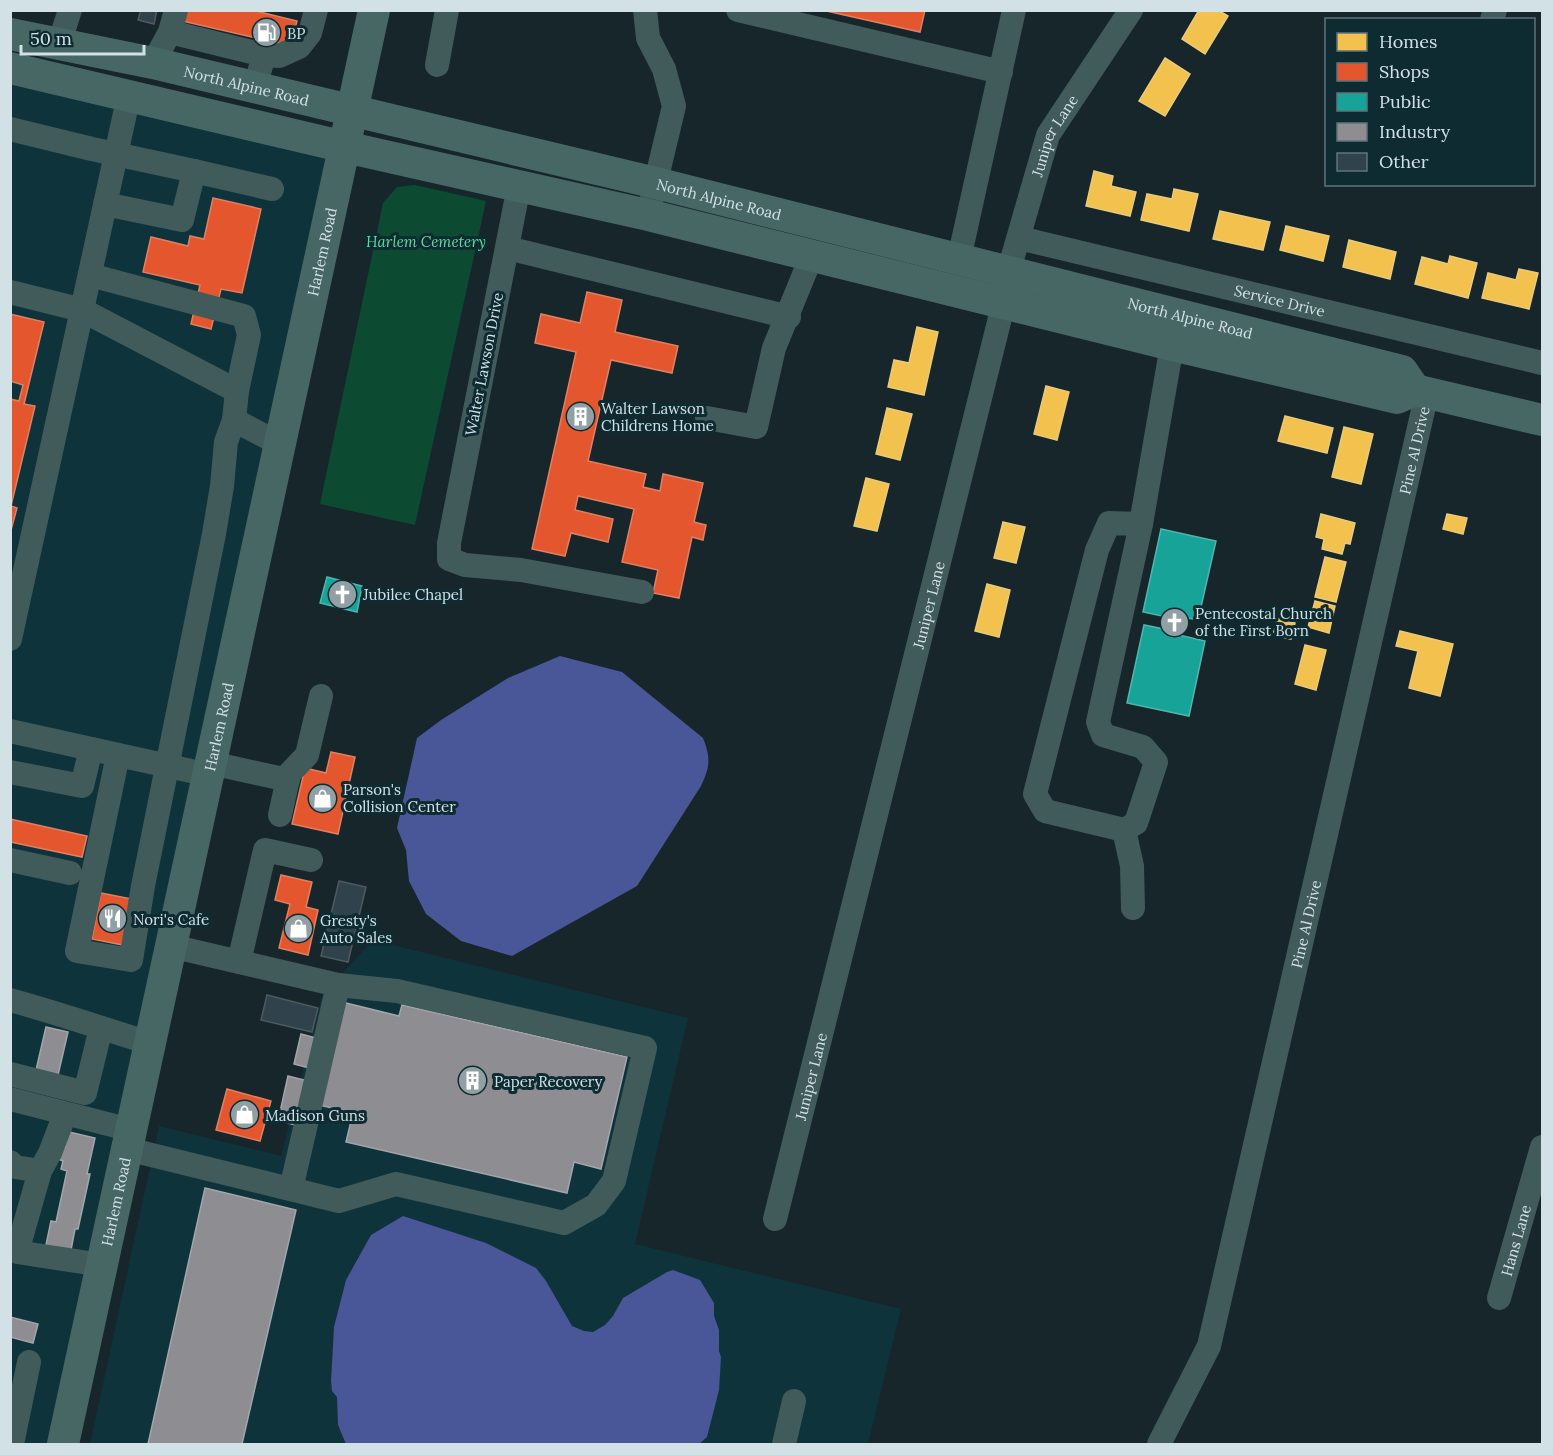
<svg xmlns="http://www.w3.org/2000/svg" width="1553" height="1455" viewBox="0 0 1553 1455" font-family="Lora,serif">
	<rect width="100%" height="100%" fill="#17262a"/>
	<g fill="#0f333b">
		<polygon points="10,78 334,156 49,1444 10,1444"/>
		<polygon points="373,940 688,1018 635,1244 901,1309 868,1444 90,1444 159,1126 281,1156 322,996"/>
	</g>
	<polygon fill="#0c4b32" points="415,185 486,201 415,525 320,504 383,203 397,187"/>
	<g fill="#495698">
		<path d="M560,656l62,16 81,66c8,20 7,29 -2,48l-64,100 -125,70 -51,-15 -35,-27 -17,-33 -3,-31 -9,-22 20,-90 24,-18 67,-42z"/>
		<polygon points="403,1216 486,1243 536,1268 546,1281 572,1326 584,1331 593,1332 605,1325 613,1316 623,1298 667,1272 673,1270 700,1280 714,1303 714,1316 719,1330 719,1351 721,1357 719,1390 707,1437 699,1444 346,1444 338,1425 337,1397 332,1391 331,1381 334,1327 346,1280 371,1235"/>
	</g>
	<g fill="#f2c14e" stroke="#e8cb7c" stroke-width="1.5">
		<polygon points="1199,10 1218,10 1228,16 1205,54 1182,39"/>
		<polygon points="1165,58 1190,74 1165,116 1139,101"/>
		<polygon points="1094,171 1113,176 1111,186 1136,192 1130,216 1086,206"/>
		<polygon points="1174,189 1198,194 1189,231 1141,220 1147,194 1172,199"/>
		<polygon points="1220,211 1270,222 1263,250 1213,239"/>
		<polygon points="1286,226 1329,236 1323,261 1280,250"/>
		<polygon points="1349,240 1396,252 1390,279 1343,267"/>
		<polygon points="1450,256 1477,263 1468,298 1415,284 1422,257 1448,264"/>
		<polygon points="1519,269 1538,273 1529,309 1482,298 1488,273 1516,280"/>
		<polygon points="917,327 938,332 924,395 888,387 894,360 909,363"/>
		<polygon points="1046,386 1069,392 1057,440 1034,434"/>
		<polygon points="887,408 912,414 900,460 876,454"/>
		<polygon points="1285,416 1333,428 1327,453 1278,441"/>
		<polygon points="1344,427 1373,434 1361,484 1332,477"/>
		<polygon points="866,478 889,484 877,531 854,526"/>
		<polygon points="1321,514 1355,523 1350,544 1345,543 1342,554 1322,549 1324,539 1316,537"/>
		<polygon points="1447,514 1467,518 1463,534 1443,529"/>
		<polygon points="1003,522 1025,527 1016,563 994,558"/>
		<polygon points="1325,557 1346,562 1336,602 1315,597"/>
		<polygon points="987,584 1010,590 999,637 975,631"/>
		<polygon points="1315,601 1335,606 1329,633 1308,627"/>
		<polygon points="1277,618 1295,623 1291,639 1273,635"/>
		<polygon points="1400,631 1453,644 1440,696 1409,688 1418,651 1396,646"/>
		<polygon points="1305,645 1326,650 1316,690 1295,684"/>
	</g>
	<g fill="#e4572e" stroke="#df8065" stroke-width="1.5">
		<polygon points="185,10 252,10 297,21 291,46 182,21"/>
		<polygon points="822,10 925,10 920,32"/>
		<polygon points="213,198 261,209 242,293 221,289 211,329 191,324 200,285 143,272 151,237 188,246 190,236 204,239"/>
		<polygon points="587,292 622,300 615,332 678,346 672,373 611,360 588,461 646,474 643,487 660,491 663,474 703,483 694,522 706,525 703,540 692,537 679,598 653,593 658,570 622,562 634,509 578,496 575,510 613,519 608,542 571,533 565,556 532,549 576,352 535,343 541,314 580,323"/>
		<polygon points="10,314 44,322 24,404 35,406 11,506 17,508 10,534 10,399 19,401 23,385 10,381"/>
		<polygon points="331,752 355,757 338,834 292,824 305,768 326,773"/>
		<polygon points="10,819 87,836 82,857 10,842"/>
		<polygon points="281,875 312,882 306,907 318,910 308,955 279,948 290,904 275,900"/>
		<polygon points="101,893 132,899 123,945 92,939"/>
		<polygon points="227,1089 271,1101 260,1141 216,1130"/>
	</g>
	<g fill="#17a398" stroke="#4fb6af" stroke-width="1.5">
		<polygon points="1161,529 1216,541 1198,620 1183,617 1179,635 1205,641 1189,716 1127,703 1144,625 1164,629 1167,617 1143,612"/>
		<polygon points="327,577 362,586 357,612 320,603"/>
	</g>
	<g fill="#8d8d92" stroke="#a2a6ab" stroke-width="1.5">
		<polygon points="342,1002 399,1016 402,1005 627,1057 601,1169 574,1162 567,1193 346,1142 353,1113 319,1105"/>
		<polygon points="46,1027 68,1032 58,1075 36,1070"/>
		<polygon points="301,1034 320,1039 313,1069 294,1064"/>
		<polygon points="288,1076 312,1082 301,1126 278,1121"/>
		<polygon points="69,1132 95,1138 87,1174 90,1174 78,1229 75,1229 71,1250 46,1245 51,1221 56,1222 67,1171 61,1169 63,1161 58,1159 61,1146 65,1147"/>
		<polygon points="205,1188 296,1210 242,1444 148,1444"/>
		<polygon points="10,1317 38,1324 33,1343 10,1337"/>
	</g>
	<g fill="#30424c" stroke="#4f595f" stroke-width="1.5">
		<polygon points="141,10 157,10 154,24 138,20"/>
		<polygon points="339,881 366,887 348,962 321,956"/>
		<polygon points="267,995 318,1008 312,1032 261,1020"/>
	</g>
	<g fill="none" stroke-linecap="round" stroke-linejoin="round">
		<g stroke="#415b5a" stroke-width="24">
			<polyline points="645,10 648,38 664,69 674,106 652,198"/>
			<polyline points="738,10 1001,72"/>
			<polyline points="1492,20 1495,10"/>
			<polyline points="170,32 264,55"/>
			<polyline points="59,44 70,10"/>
			<polyline points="153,63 170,32 176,10"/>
			<polyline points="437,65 447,10"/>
			<polyline points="255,87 264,55 279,56 299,47 310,33 316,10"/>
			<polyline points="10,129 92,149 194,171 182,220 105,204"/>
			<polyline points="194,171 272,189"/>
			<polyline points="519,186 449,543 449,559 465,565 521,570 642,592"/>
			<path id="s1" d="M1019,238l523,125"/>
			<polyline points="507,248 789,317"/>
			<polyline points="959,259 1014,10"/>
			<polyline points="90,275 244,316 249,335 237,391"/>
			<polyline points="10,292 82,310 237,391 234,420 226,442 222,486 214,534 143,886 131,960 77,951 118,755"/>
			<polyline points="707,418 756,427 774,348 812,255"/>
			<polyline points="234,420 280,444"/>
			<polyline points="10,639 129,95"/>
			<polyline points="10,731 209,775"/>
			<polyline points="211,763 288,780"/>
			<polyline points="10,772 82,786 91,749"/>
			<polyline points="280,815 289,774 307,755 321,696"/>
			<polyline points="1124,830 1136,823 1156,762 1143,747 1103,735 1098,722 1141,524"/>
			<polyline points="10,860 70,873"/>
			<polyline points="1133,908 1132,866 1124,830 1045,811 1035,794 1097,550 1109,523 1141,524 1172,345"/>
			<polyline points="239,962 265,850 311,860"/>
			<path d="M10,1000c48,13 94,29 140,43"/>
			<polyline points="10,1074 85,1093 101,1028"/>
			<polyline points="10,1099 131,1130"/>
			<polyline points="65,1114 50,1153 40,1171 17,1252 102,1265"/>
			<polyline points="127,1149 339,1201 396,1184 564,1223 596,1205 614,1181 645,1048 397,991 338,985 171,946"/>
			<polyline points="10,1162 15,1167 40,1171"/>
			<polyline points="291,1189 338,985"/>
			<path id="s2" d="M775,1219l229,-917 9,-46 35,-121 83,-125"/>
			<path id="s3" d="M1499,1298l43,-151"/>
			<polyline points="12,1444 29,1362"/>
			<polyline points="784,1444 794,1401"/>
			<path id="s4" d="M1159,1444l50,-98 218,-953"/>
		</g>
		<g stroke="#476765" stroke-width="32">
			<path id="s5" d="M10,34l143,29 503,120 746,188 13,19"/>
			<polyline points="10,68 345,147 648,215 1172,345 1397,398 1415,390 1542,420"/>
			<path id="s6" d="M63,1444l311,-1434"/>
		</g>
	</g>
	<defs>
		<symbol id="fuel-disc" viewBox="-11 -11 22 22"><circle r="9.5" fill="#91a0a4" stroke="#0f2b32"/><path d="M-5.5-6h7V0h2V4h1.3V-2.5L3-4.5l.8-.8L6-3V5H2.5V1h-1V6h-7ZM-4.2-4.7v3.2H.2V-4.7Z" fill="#fff"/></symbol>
		<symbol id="building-disc" viewBox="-11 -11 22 22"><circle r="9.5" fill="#91a0a4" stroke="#0f2b32"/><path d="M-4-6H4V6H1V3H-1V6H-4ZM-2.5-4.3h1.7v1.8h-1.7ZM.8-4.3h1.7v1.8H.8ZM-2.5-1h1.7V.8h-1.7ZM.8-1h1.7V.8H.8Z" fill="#fff"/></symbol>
		<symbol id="church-disc" viewBox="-11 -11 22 22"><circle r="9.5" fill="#91a0a4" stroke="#0f2b32"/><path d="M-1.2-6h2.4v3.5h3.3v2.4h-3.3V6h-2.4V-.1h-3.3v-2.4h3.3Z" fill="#fff"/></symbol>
		<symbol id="shop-disc" viewBox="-11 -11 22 22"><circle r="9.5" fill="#91a0a4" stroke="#0f2b32"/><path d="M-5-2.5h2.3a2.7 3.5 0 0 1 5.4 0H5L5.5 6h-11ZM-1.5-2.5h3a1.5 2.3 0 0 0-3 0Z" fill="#fff"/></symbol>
		<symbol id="restaurant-disc" viewBox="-11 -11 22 22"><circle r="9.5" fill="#91a0a4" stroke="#0f2b32"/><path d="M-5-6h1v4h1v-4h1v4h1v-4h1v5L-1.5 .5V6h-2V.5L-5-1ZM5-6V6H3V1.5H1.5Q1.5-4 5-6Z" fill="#fff"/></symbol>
	</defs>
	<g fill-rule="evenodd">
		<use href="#fuel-disc" x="250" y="16" width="33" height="33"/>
		<use href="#building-disc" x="564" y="400" width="33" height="33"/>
		<use href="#church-disc" x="326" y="578" width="33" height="33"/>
		<use href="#church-disc" x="1158" y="606" width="33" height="33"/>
		<use href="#shop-disc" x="306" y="782" width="33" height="33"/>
		<use href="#restaurant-disc" x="96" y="902" width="33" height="33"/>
		<use href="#shop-disc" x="282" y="912" width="33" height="33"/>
		<use href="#building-disc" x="456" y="1064" width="33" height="33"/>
		<use href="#shop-disc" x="228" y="1098" width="33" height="33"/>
	</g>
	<g text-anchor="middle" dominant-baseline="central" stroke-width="6" stroke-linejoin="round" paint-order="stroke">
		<g font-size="15" fill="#d2e1e6" stroke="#0f2b32" text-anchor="start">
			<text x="287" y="33">BP</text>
			<text x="601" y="408">Walter Lawson<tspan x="601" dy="17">Childrens Home</tspan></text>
			<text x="363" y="594">Jubilee Chapel</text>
			<text x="1195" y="613">Pentecostal Church<tspan x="1195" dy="17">of the First Born</tspan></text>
			<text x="343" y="789">Parson's<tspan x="343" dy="17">Collision Center</tspan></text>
			<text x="133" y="919">Nori's Cafe</text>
			<text x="320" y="920">Gresty's<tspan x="320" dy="17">Auto Sales</tspan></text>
			<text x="494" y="1081">Paper Recovery</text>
			<text x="265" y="1115">Madison Guns</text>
		</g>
		<g font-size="15" fill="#d2e1e6" stroke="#0f2b32">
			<text stroke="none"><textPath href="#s5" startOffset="242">North Alpine Road</textPath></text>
			<text stroke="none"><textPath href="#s2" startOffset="1120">Juniper Lane</textPath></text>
			<text stroke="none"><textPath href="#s5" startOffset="728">North Alpine Road</textPath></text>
			<text stroke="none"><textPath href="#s6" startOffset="1220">Harlem Road</textPath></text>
			<text stroke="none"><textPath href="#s1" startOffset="268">Service Drive</textPath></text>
			<text stroke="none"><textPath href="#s5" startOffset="1214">North Alpine Road</textPath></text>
			<text transform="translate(484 364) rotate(-79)">Walter Lawson Drive</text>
			<text stroke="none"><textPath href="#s4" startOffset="1029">Pine Al Drive</textPath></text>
			<text stroke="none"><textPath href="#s2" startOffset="633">Juniper Lane</textPath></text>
			<text stroke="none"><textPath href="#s6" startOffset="734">Harlem Road</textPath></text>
			<text stroke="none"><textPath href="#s4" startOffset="543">Pine Al Drive</textPath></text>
			<text stroke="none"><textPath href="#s2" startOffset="147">Juniper Lane</textPath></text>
			<text stroke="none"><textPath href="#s6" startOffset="248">Harlem Road</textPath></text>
			<text stroke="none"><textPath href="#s3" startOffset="60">Hans Lane</textPath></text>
		</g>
		<g font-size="15" font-style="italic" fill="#5edd9e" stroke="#0f2b32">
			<text x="426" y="241">Harlem Cemetery</text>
		</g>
	</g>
	<rect width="1553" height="1455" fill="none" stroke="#d2e1e6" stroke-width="24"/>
	<rect x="1325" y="18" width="210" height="168" fill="#0f2b32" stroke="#5d747a" stroke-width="1.5"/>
	<rect x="1337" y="33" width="30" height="18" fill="#f2c14e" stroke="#5d747a" stroke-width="1.5"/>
	<text x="1379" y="48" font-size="18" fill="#d2e1e6">Homes</text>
	<rect x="1337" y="63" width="30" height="18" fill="#e4572e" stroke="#5d747a" stroke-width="1.5"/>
	<text x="1379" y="78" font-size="18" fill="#d2e1e6">Shops</text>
	<rect x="1337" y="93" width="30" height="18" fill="#17a398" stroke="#5d747a" stroke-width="1.5"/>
	<text x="1379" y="108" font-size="18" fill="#d2e1e6">Public</text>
	<rect x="1337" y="123" width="30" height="18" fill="#8d8d92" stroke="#5d747a" stroke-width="1.5"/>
	<text x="1379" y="138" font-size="18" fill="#d2e1e6">Industry</text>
	<rect x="1337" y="153" width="30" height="18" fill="#30424c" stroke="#5d747a" stroke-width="1.5"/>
	<text x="1379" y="168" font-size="18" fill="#d2e1e6">Other</text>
	<path d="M21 45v9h123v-9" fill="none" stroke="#d2e1e6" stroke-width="3"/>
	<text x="30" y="45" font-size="18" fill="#d2e1e6" stroke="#0f2b32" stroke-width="4.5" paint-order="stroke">50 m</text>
</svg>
